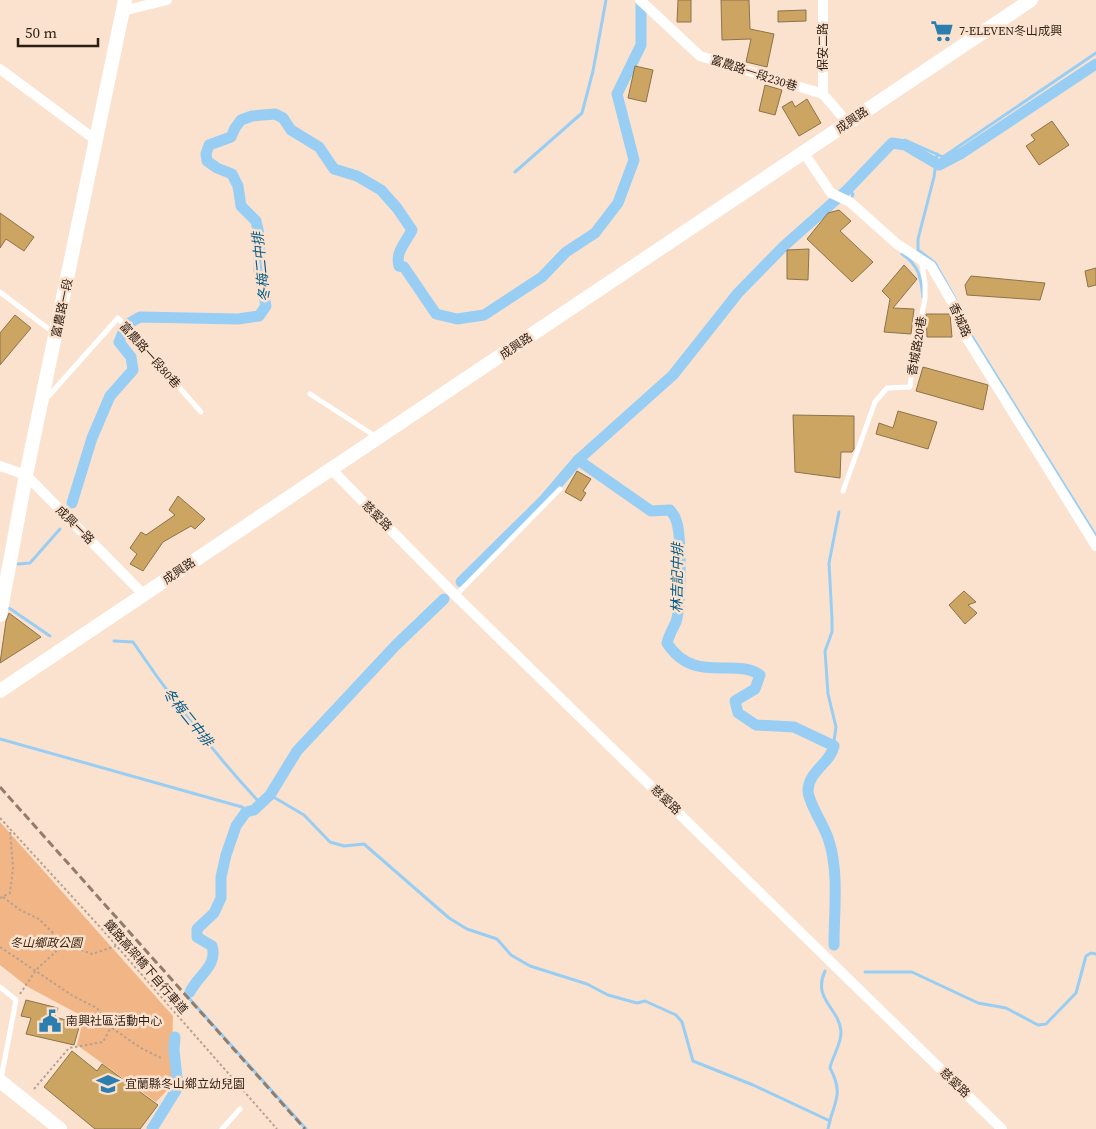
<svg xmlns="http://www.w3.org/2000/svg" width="1096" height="1129" viewBox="0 0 1096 1129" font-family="'Source Serif 4','Noto Sans TC',serif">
	<rect width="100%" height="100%" fill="#fbe2cf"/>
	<polygon fill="#f2b686" points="0,822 173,1016 172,1049 174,1083 156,1102 77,1045 84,1017 28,987 0,965"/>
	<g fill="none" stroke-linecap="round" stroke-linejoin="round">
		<g stroke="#98cef4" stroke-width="3">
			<polyline points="905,140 943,157 1096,53"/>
			<polyline points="937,154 934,177 918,239 918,250 935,263 958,304"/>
			<polyline points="515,172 582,113 593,71 606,0"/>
			<polyline points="847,190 853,194 852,197"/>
			<path d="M902,254c17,11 19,24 21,43"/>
			<polyline points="963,314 968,330 1096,536"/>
			<polyline points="18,564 30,563 60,529"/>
			<polyline points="9,608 50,636"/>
			<path d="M114,641l19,1c39,58 79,109 127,161"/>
			<polyline points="0,739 242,807 246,812"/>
			<polyline points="834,741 836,727 828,694 825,651 832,632 832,619 829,563 839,512"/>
			<polyline points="270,795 304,815 330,842 344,846 364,844 449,918 467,929 497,939 511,955 530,966 587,984 608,995 637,1003 645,1001 676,1015 682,1022 693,1061 753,1085 830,1121"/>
			<path d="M825,971c-13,28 14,37 16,60 1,12 -9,26 -11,37 15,28 3,34 -2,61"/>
			<polyline points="865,972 912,972 978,1003 1006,1008 1038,1025 1046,1024 1076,993 1086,956 1091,953 1096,954"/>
			<polyline points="188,997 306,1129"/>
		</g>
		<g stroke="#98cef4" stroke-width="11">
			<path d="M578,460l73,51 19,-1c2,3 5,6 6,10 6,14 5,87 0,102 -4,8 -7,13 -9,21 27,42 67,14 93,32l-5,14 -20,12 3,12 18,12 38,2 40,19c-3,17 -26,25 -26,45 1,14 17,35 21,50 10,31 5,71 5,104"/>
			<path d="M72,503l20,-65 18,-42 23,-26 -2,-13 -12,-15 7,-17 14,-8 98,2 21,-3 7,-10 -7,-35v-37l-3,-13 -15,-15 -3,-20 -6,-12 -15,-6 -10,-7 -1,-7 3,-9 22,-8 4,-9 6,-8 11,-4 23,-2 8,4 8,12 28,17 15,22 23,7 24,14 16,18 15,22c-6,12 -17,22 -13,36l5,1 32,47 21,5 27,-4 58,-38 24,-25 29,-19 23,-30 16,-43 -17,-66 24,-49v-45"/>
			<polyline points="461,582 543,501 578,460 673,375 738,293 784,246 847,190 892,143 905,145 939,165 962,153 1096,64"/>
			<path d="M190,992c8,-17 28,-26 22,-46l-15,-9v-8l17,-16 7,-15v-21l5,-22 10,-29 10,-14 8,-2 16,-15 27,-44 99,-106 48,-46"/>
			<polyline points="152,1129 178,1087 174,1050 175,1037"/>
		</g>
	</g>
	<g fill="#cda562" stroke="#8b734b">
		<polygon points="678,0 691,0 691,22 677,22"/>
		<polygon points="721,0 749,0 750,29 774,34 767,67 746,62 751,39 722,40"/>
		<polygon points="806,10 806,21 778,22 778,11"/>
		<polygon points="635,66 653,70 646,102 628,98"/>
		<polygon points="765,85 782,90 775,115 759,111"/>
		<polygon points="807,99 821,123 799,136 782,107 792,101 795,107"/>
		<polygon points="1052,121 1069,145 1039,165 1026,146 1035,140 1031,135"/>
		<polygon points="839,210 851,221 840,231 873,262 852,282 807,239 828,213"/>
		<polygon points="0,213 34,237 24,251 6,239 0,248"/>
		<polygon points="809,249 808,280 787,279 787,250"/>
		<polygon points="904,265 917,279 893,308 914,309 911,334 884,332 890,299 882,291"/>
		<polygon points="1096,268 1096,285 1088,287 1085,271"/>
		<polygon points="971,276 1045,283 1040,300 967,295 965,285"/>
		<polygon points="926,314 950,314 952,337 927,337"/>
		<polygon points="15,315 31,328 0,365 0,333"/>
		<polygon points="923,367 988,385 983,410 916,391"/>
		<polygon points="898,411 937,422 928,449 876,434 879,423 893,428"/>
		<polygon points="793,415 854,416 854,449 852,452 841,452 840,478 795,472"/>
		<polygon points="577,471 591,479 583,491 586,493 581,501 565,492"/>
		<polygon points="178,496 205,519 195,529 191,526 163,542 143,571 130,564 137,554 130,548 141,532 146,535 175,515 169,510"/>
		<polygon points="964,591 976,602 968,605 977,613 965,624 949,605"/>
		<polygon points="9,613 41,637 0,663 6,621"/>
		<polygon points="26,1000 58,1008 55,1017 80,1024 74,1045 26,1034 31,1018 21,1016"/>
		<polygon points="72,1051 97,1071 102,1064 158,1105 140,1129 95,1129 44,1087"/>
	</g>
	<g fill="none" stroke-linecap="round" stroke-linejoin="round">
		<g stroke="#b6a190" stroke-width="2" stroke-dasharray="2.5 2.5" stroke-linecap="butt">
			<polyline points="0,818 100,927 277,1129"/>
			<polyline points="3,897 20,910 39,919 54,934 73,947 92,954 116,946"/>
			<polyline points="0,898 10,893 13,868 10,829"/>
			<polyline points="0,947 73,996 97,1008 109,1026 141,1048 163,1059"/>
			<polyline points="20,994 36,970 66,942"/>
			<polyline points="34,1089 69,1048 103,1042 111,1027"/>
		</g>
		<g stroke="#fff" stroke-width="5">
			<polyline points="0,292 54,333"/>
			<polyline points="310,394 375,436"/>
			<polyline points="46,399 118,318 201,412"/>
			<polyline points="843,491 875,402 887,388 910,387 915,346 925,299 925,283 921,259"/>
			<polyline points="456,595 560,489"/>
			<polyline points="0,987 16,1000 1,1079"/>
			<polyline points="222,1129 240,1109"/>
		</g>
		<g stroke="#fff" stroke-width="10">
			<polyline points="640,0 700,56 823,94 847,122"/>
			<polyline points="123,11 167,0"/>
			<polyline points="0,69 97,141"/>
			<polyline points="823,94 823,0"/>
			<polyline points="804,153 831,193 850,202 897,244 931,266 955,307 963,332 1096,546"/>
			<polyline points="0,466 26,475 144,595"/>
			<polyline points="331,469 456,596 1002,1129"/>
		</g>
		<g stroke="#fff" stroke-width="14">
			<polyline points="0,615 26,475 125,0"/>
			<polyline points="0,691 1031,0"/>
			<polyline points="0,1081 60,1129"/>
		</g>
		<polyline stroke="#917d6e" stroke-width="3" stroke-dasharray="8 4" stroke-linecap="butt" points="0,787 305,1129"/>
	</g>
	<defs>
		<symbol id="supermarket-bare" viewBox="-9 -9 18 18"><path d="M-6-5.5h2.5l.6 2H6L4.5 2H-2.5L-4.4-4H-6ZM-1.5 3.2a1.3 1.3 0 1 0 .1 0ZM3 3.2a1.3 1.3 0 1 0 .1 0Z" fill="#2c7eaf" stroke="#fbe2cf" stroke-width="2.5" paint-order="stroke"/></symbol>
		<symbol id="civic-bare" viewBox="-9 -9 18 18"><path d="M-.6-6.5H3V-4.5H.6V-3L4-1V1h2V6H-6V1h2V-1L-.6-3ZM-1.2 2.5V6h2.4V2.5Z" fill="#2c7eaf" stroke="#fbe2cf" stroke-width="2.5" paint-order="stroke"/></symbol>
		<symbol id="school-bare" viewBox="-9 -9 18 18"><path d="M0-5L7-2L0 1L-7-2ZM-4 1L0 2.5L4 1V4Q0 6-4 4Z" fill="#2c7eaf" stroke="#fbe2cf" stroke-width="2.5" paint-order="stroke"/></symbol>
	</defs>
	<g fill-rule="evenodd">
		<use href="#supermarket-bare" x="926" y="15" width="32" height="32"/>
		<use href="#civic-bare" x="34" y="1005" width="32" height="32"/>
		<use href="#school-bare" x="92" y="1068" width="32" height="32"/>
	</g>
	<g text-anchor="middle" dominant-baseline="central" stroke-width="5" stroke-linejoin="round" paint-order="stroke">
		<g font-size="12" fill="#2d1e12" stroke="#fbe2cf" text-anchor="start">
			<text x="959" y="31">7-ELEVEN冬山成興</text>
			<text x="66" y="1021">南興社區活動中心</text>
			<text x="125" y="1084">宜蘭縣冬山鄉立幼兒園</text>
		</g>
		<g font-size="12" fill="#2d1e12" stroke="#fbe2cf">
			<text transform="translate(823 47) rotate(-90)">保安二路</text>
			<text transform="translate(754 73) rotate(18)">富農路一段230巷</text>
			<text transform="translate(852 120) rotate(-34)">成興路</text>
			<text transform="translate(62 308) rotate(-78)">富農路一段</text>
			<text transform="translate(960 320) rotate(66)">香城路</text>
			<text transform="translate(516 346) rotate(-34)">成興路</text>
			<text transform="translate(917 346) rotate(-80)">香城路20巷</text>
			<text transform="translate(150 355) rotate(48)">富農路一段80巷</text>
			<text transform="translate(377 516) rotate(45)">慈愛路</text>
			<text transform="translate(75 525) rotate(45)">成興一路</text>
			<text transform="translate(179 571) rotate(-34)">成興路</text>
			<text transform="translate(666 800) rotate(44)">慈愛路</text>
			<text transform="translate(146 967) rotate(49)">鐵路高架橋下自行車道</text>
			<text transform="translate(955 1083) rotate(44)">慈愛路</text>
		</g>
		<g font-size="12" font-style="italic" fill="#3c230d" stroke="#fbe2cf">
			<text x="46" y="943">冬山鄉政公園</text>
		</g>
		<g font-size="14" font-style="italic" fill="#055d89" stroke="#fbe2cf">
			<text transform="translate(261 267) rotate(-96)">冬梅二中排</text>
			<text transform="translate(677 578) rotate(-89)">林吉記中排</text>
			<text transform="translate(188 717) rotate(51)">冬梅二中排</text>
		</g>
	</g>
	<path d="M18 38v8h80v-8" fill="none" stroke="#2d1e12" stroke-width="2.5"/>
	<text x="25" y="38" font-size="15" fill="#2d1e12" stroke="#fbe2cf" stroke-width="4" paint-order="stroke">50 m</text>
</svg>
